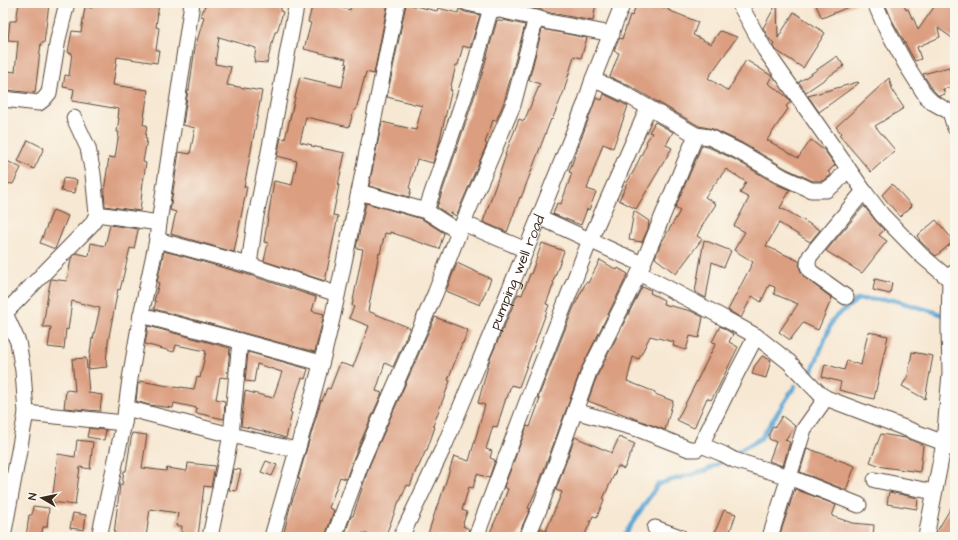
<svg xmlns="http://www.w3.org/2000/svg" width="958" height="540" viewBox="0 0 958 540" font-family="'Architects Daughter',sans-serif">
	<rect width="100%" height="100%" fill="#fbf7ec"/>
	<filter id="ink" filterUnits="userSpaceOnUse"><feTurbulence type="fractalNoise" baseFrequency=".025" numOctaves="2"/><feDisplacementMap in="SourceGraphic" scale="8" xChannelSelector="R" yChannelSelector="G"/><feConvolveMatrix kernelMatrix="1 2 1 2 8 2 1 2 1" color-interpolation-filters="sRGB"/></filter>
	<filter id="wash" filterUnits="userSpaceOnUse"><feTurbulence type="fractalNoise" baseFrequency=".012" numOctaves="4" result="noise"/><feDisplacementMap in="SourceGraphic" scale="16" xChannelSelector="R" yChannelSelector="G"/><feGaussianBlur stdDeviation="0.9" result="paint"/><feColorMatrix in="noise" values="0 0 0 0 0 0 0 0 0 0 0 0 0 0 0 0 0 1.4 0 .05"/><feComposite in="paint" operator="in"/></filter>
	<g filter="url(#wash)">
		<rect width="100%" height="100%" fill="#f7e8d3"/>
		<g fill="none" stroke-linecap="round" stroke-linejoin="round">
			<g stroke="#5ca6d4" stroke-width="4.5">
				<polyline points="812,371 833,319 858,299 893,300 935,312 947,317"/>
				<polyline points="732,455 761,438 795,386"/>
				<polyline points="623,537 658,484 707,470 726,459"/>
			</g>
		</g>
		<g id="blocks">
			<g fill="#db9e80">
				<polygon points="19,3 43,3 49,4 44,43 41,43 35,93 6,90 8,71 15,72 18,41 8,40 10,21 16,21"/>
				<polygon points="92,3 159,3 156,27 159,28 156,50 159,50 157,63 117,57 113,85 148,90 143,125 147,125 145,139 147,139 143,162 146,163 143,182 140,211 105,206 104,191 109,157 115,158 119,132 117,132 119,118 118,118 119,109 72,101 74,89 63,87 65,75 69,76 72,53 68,52 72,31 81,32 85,7 92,8"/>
				<polygon points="206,3 282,3 280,11 283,12 277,32 275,32 267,63 254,62 256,48 219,37 215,64 231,67 227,85 262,91 247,172 244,187 247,187 234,252 171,234 176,212 170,210 179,152 190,154 195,128 183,125 188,90 189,91 195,48 204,17 201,16"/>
				<polygon points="313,3 324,3 350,10 351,3 388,3 374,74 366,72 356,110 354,110 349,127 306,117 300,142 312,145 311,146 345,153 338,185 339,185 333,215 338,216 325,281 264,261 268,243 264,242 274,181 292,185 297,161 277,156 281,138 285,139 300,77 342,87 347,64 345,63 346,59 304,49 311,23 308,22"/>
				<polygon points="509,3 596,3 593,21 551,13 538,9"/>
				<polygon points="637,3 651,3 669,9 668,10 698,22 693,35 711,44 720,31 737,37 708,78 728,91 746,60 772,76 768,83 787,97 791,102 786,106 788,109 767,140 798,158 811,140 825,151 835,165 828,172 831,174 830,176 823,181 813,181 787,169 742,143 713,129 699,126 630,86 610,77 619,53 614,51 618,41 620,38 622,39 630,15 632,16"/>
				<polygon points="777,3 778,38 794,12 825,33 803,68 777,51 773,45 774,43 770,40 763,28"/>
				<polygon points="815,3 858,3 822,18"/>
				<polygon points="894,3 903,3 906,10 908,9 912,18 913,17 918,30 937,3 948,3 955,8 955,40 938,28 940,37 917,47 921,59 915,61 892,20 886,6"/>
				<polygon points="406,4 437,11 438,8 458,13 459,9 465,12 480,15 470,48 463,46 458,65 456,65 450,90 452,90 451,93 439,143 433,163 417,159 409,188 411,189 409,197 369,186 382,122 416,130 422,106 387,97"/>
				<polygon points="497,20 503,22 503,20 525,25 504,102 496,121 493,120 485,143 487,144 456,216 451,213 450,216 437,207 482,74"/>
				<polygon points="542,29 587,38 581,58 574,56 564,91 552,120 551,119 521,198 520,197 507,232 483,222 506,155 505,155 519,119 524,121 540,84 529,80"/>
				<polygon points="837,56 844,66 806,92 799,82"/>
				<polygon points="949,67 954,87 943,89 945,94 939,96 933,90 923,74"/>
				<polygon points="889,78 893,92 904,108 875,126 895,150 871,172 839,135 841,133 836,127"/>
				<polygon points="858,82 859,83 819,112 808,96"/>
				<polygon points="604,94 628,106 613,148 603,144 587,189 596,192 589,210 587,209 581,225 553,214 557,203 561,204 572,173 569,172 596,98 602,100"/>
				<polygon points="655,122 673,132 666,145 672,148 636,209 619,200 626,186 625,186 636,167 636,166 647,143 646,142 652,133 649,132"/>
				<polygon points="28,140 44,148 34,169 18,161"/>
				<polygon points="702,145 706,146 734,159 778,185 790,190 780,208 789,212 820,230 810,242 779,223 766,246 799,261 800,269 804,277 832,298 818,330 803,323 790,340 779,332 798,304 774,294 775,287 769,285 761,302 752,296 741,318 728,310 753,262 734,250 745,232 734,226 749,198 740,193 746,182 726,169 705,197 716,204 703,224 697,236 702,239 676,274 655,258 660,245 680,211 675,208"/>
				<polygon points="3,159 21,168 13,184 3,183"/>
				<polygon points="63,178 77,180 75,193 61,191"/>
				<polygon points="892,184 912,206 900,217 882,195"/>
				<polygon points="366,203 422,219 444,233 439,249 390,232 390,234 385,233 380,254 379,253 368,311 410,328 393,367 385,363 376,391 382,393 354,457 346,479 340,477 329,508 334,510 325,537 307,537 284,532 290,507 300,479 298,479 321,400 322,401 327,388 330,389 340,363 353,367 369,326 349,318 354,307 352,306 363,249 356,248"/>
				<polygon points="864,206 875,220 884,230 879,235 887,241 862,273 826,251"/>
				<polygon points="53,210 68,216 55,249 40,243"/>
				<polygon points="634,211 649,221 648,229 642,242 629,240"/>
				<polygon points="936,220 954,241 936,256 919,240 920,240 917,236"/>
				<polygon points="110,225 138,229 138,230 134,249 130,248 120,290 118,289 108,342 106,362 107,367 88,369 92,338 93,339 100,308 72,301 68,330 66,329 64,349 48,347 51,327 43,327 48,293 51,279 67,281 71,259 76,253 89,256 91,243 105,246"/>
				<polygon points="704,240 731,251 724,267 712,262 706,298 695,292"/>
				<polygon points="542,243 564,251 553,282 554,283 546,304 549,305 519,387 511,385 507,398 506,398 497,427 493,426 486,449 492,451 490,458 495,460 489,478 477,474 473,488 469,487 462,510 467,512 463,523 464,524 463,526 469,529 466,537 427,537 438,503 439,503 454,456 469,461 485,405 478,403 490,359 518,294 522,295 530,274 531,274"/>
				<polygon points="164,251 246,274 316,297 312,311 324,314 315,352 154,309 156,301 154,301 159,283 157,282"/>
				<polygon points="600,260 617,270 618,268 628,274 581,369 538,486 528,508 530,509 519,533 518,537 488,537 500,510 508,489 504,487 527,426 530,427 540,399 538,398 573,309 586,282 588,283"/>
				<polygon points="457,263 491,279 480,305 446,291"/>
				<polygon points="875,279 892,283 890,294 873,290"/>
				<polygon points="642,287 651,290 650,293 664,300 663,304 691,311 703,317 699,338 690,336 686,350 673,346 674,342 650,336 639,359 633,357 627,381 655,392 655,394 673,401 665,430 588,401 597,376"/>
				<polygon points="435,317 468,330 463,343 462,343 448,380 450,381 433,426 435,427 427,450 426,450 418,468 417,468 410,486 407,485 400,501 399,501 385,537 375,537 363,533 361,537 344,537 351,516 353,516 370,464"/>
				<polygon points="148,326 230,348 227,378 220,377 216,399 225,401 224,419 196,413 197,408 174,403 173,408 149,405 136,401 138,383 140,384 140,381 180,388 180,387 194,389 197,377 200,378 206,351 176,345 174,352 145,344"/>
				<polygon points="720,326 733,334 729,342 738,347 718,388 711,400 707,398 694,428 677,420 716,343 712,342"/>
				<polygon points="868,332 888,336 874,399 839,390 841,382 822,377 825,364 844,370 847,361 861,365"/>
				<polygon points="248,352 308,369 305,379 302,378 290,412 292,413 286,438 263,431 241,426 245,391 273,398 282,372 257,364 254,382 245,381"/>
				<polygon points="912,352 933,356 925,399 902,386 908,376"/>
				<polygon points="762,356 771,360 766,378 752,374 754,367"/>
				<polygon points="86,358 89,393 102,395 100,411 64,408 66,390 75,391 72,359"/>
				<polygon points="782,416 795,426 785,440 790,442 783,466 769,461 776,442 769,439 769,434 773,426 775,427"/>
				<polygon points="89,428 106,430 104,440 87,437"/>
				<polygon points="132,433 147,435 142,468 166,471 167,468 187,471 188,463 215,466 211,487 204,486 198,537 181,537 182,526 176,526 178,513 150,509 146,537 133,537 114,534 120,485 122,485 124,471 126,471"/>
				<polygon points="881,434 905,438 923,445 920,472 883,467 870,462"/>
				<polygon points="575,437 612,453 619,437 635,444 624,469 618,466 603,499 604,500 597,517 593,516 584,537 537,537 541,528 546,531 562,492 556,490"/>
				<polygon points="77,440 93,442 90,469 80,467 75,505 52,502 58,454 75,457"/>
				<polygon points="807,448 855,466 846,490 800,472"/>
				<polygon points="266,461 277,465 272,476 261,472"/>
				<polygon points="233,469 241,470 236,491 229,490"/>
				<polygon points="795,489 836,505 832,516 852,523 874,525 873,537 850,535 850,537 779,537"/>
				<polygon points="889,492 918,498 917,509 887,504"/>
				<polygon points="955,501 955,537 935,537 936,533"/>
				<polygon points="33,506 49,508 47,527 43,527 41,537 26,537 29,515 32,515"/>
				<polygon points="724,510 736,514 728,537 713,537"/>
				<polygon points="73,513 86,515 84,530 70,528"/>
			</g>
		</g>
	</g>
	<g filter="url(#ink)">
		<use href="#blocks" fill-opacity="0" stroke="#574639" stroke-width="1"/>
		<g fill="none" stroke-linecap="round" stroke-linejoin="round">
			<defs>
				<g id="minor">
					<polyline points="467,3 536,18 549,22 612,34"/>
					<polyline points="739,3 765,50 864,191 882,215 921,255 955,284"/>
					<polyline points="875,3 884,24 905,63 926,96 932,102 950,112 955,128"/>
					<polyline points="593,79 625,94 696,135 709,137 738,151 783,177 811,190 826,190 836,183 848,168"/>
					<polyline points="3,99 39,103 44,99 49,93 58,39 67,3"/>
					<polyline points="74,118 88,148 93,174 97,214"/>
					<polyline points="359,192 426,211 459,232 463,223 526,250"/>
					<polyline points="426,211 473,71 491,8"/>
					<polyline points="539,217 642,264"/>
					<polyline points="463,223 513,105 536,18"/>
					<polyline points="157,240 249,265 337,294"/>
					<polyline points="249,265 255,221 269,152 296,7"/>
					<polyline points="639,273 709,310 756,336 789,362 820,394 826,398 944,443 955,450"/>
					<path d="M846,297l-35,-25c-4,-5 -4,-10 -1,-16l54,-65"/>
					<polyline points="3,312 5,313 18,342 23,371 26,413 3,537"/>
					<polyline points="5,313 92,224 97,214 159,223"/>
					<polyline points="141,315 240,341 321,363"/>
					<polyline points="126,408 231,435 297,450"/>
					<polyline points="575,411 638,429 679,445 689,449 697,449 701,445 730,386 756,336"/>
					<polyline points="26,413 124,423"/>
					<polyline points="701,445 723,454 734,460 789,477 859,505"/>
					<polyline points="875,480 934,492"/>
					<polyline points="655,528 680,537"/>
					<polyline points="99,537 124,423 130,379 141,315 157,240 159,223 192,3"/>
					<polyline points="210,537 231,435 240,341"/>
					<path d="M272,537c19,-68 41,-136 57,-205 11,-46 19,-93 30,-140l38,-189"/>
					<polyline points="334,537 362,461 435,294 459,232"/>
					<path id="s1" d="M401,537l45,-95 80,-192 59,-146 8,-25 30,-76"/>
					<polyline points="475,537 479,529 529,396 590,240 648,108"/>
					<polyline points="527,537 541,505 589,372 639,273 696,135"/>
					<polyline points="770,537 804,429 826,398"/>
					<polyline points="926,537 944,443 950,373 949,328 950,279 953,273"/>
				</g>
			</defs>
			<use href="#minor" stroke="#574639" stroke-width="17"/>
			<use href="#minor" stroke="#fff" stroke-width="15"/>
		</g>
	</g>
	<g text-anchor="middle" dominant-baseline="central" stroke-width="4" stroke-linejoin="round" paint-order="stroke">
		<g font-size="15" fill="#3b2a1e" stroke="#fbf7ec">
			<text stroke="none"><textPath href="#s1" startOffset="289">pumping well road</textPath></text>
		</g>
	</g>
	<rect width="958" height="540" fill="none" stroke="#fbf7ec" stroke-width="16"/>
	<g transform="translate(42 498) rotate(279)" stroke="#fbf7ec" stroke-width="3" paint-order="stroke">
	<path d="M0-3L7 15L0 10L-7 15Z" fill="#3b2a1e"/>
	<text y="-6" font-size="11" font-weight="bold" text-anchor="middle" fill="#3b2a1e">N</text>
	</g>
</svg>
